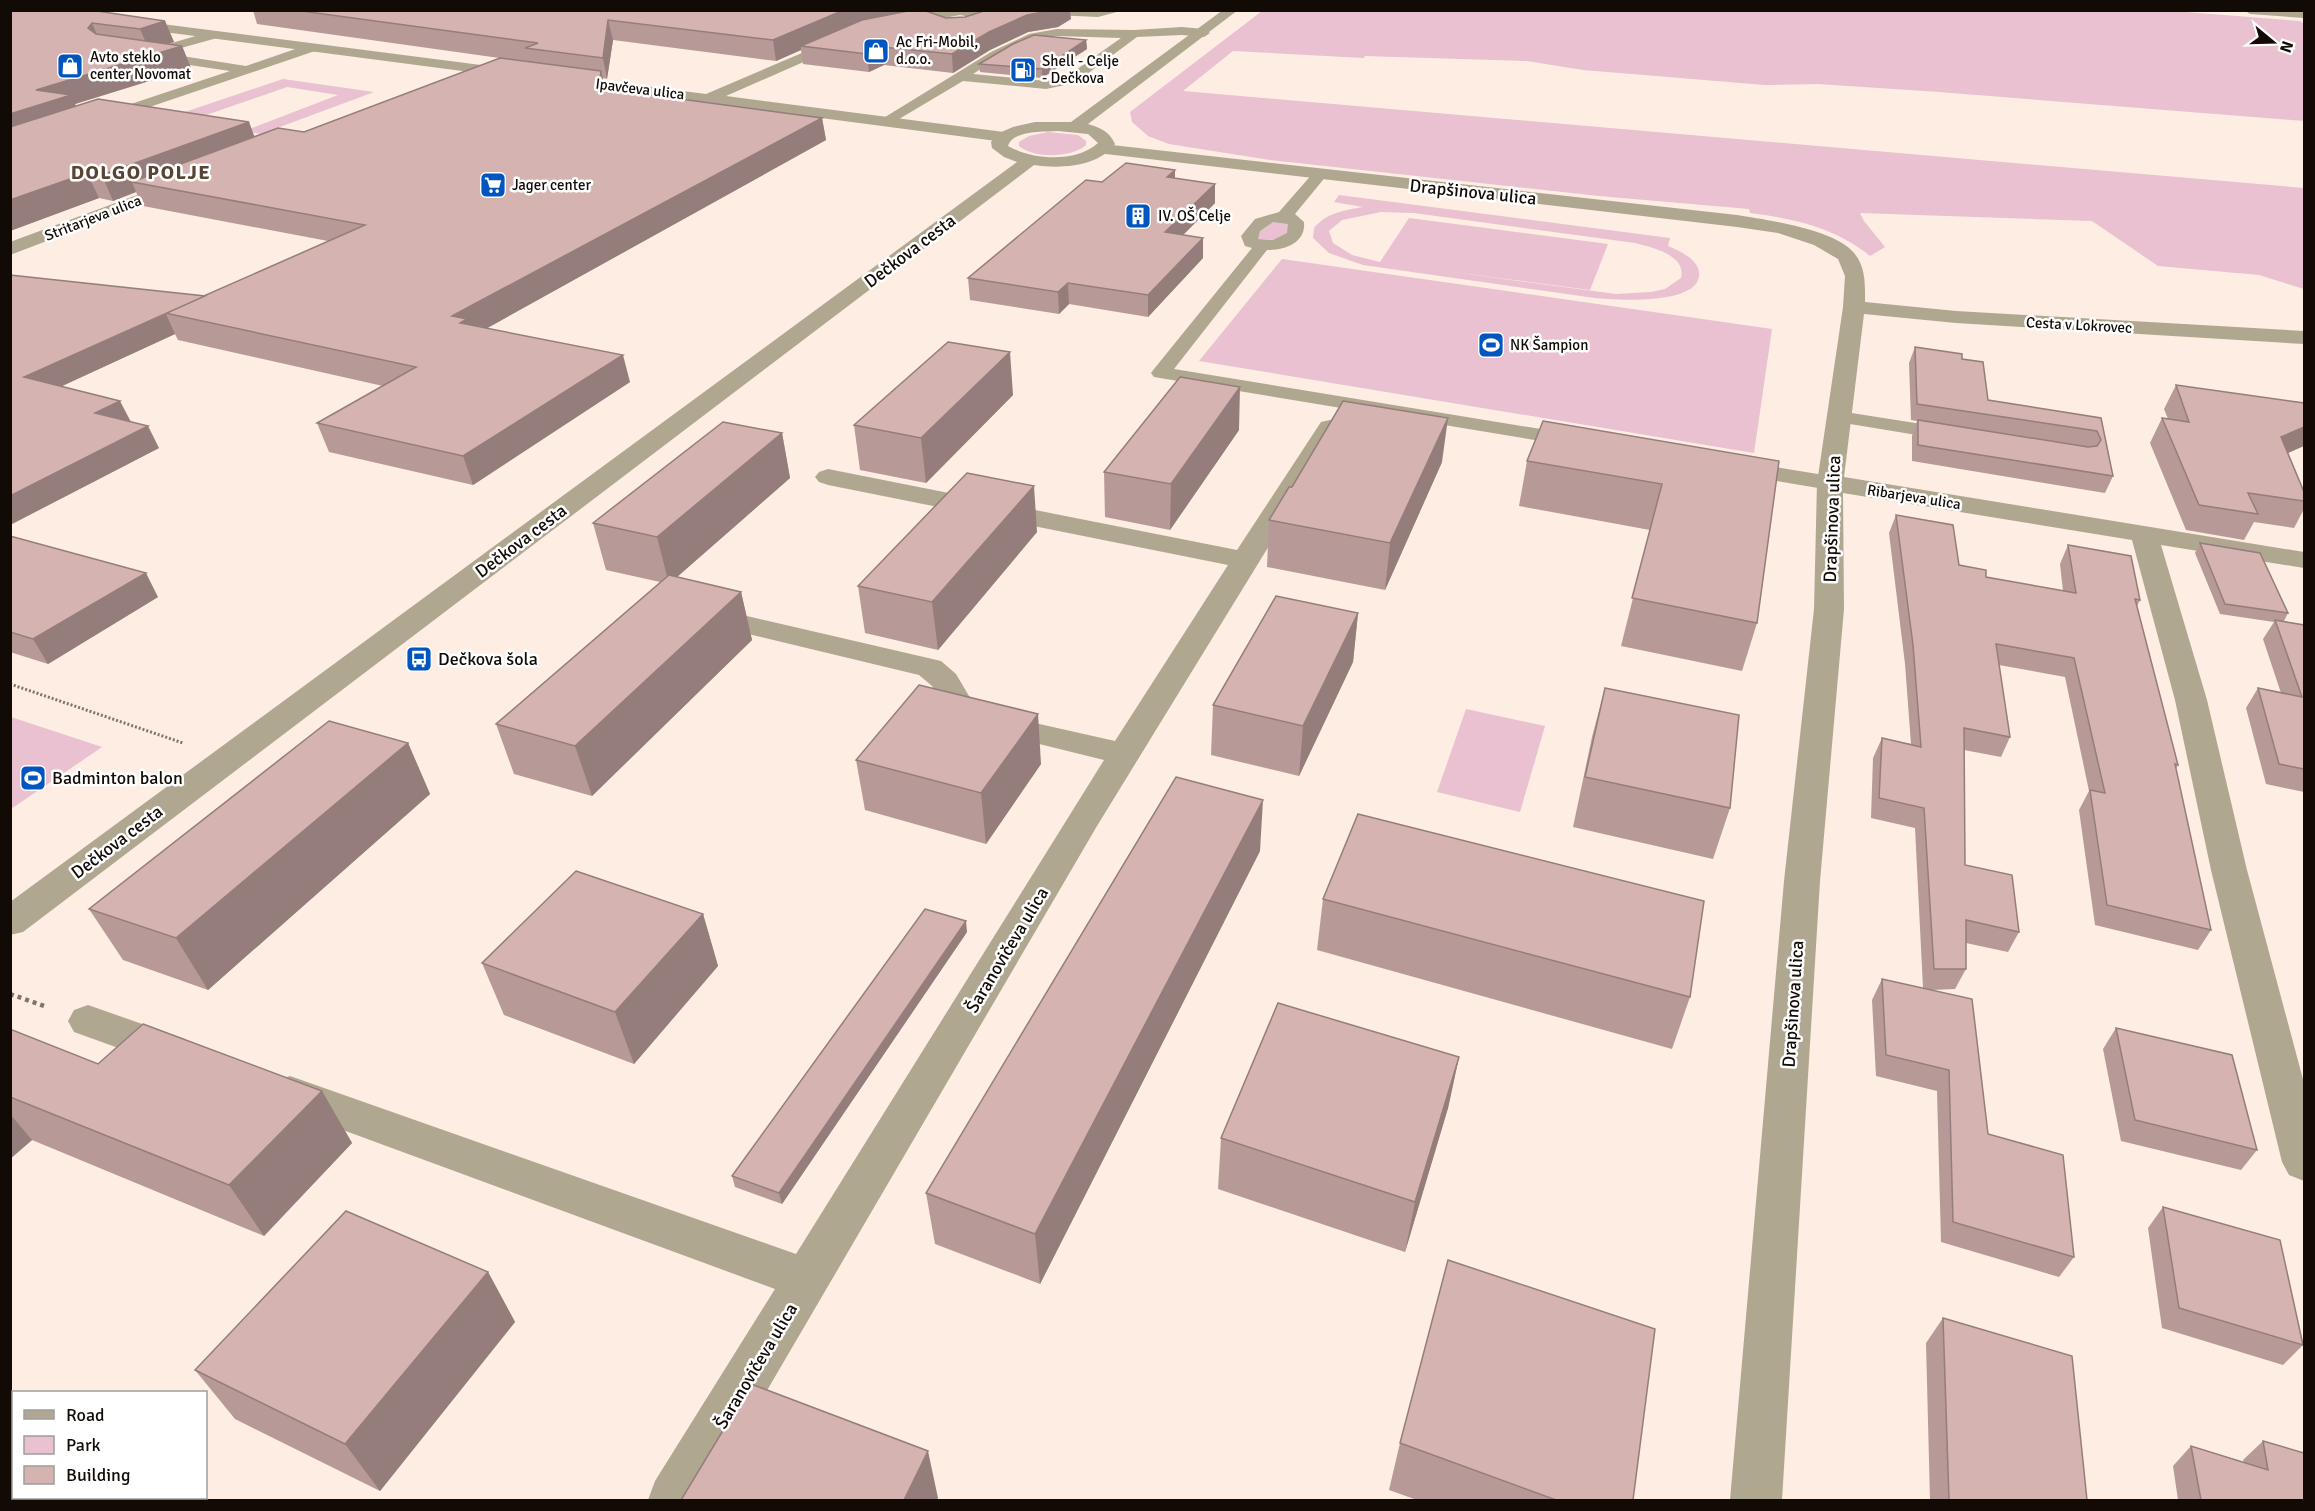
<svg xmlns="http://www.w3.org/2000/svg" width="2315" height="1511" viewBox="0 0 2315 1511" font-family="Signika,sans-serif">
	<rect width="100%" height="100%" fill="#fdede2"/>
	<g fill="#e9c1d0" fill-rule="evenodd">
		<path d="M2160,10l140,11 4,3v97l-365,-29 -121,-8 -53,1 -182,-15 -56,-9 -162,-5 -1,2 -131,-7 -50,40 1121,97v101l-45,-14 -101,-9 -66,-45 -232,-8 4,8 21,26 -15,9c-33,-28 -78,-38 -120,-43l-1,-4 -150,-13 -329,-36 -101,-16 -21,-8 -16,-14 -2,-10 132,-101z"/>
		<polygon points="283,79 374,92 261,134 244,131 338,95 287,87 186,122 167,118"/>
		<path d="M1048,132l30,3 8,6v4c-15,13 -51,14 -67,1v-4l10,-6z"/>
		<path d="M1339,195l331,43 -2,8c11,5 29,12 31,26 4,34 -85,28 -104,26l-232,-33 -34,-12 -16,-15 1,-10c12,-15 31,-18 49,-21l-29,-5zM1381,212l33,1 221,30c16,4 52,12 46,35l-16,11 -14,3 -35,2 -186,-25 160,21 18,-46 -199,-26 -29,44 -28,-7 -19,-12 -4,-12 13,-11z"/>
		<polygon points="1271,221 1289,223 1288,233 1277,240 1257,239 1257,230"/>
		<polygon points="1282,259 1772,329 1754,453 1199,361"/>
		<polygon points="1466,709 1545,726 1520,812 1437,792"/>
		<polygon points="11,717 102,747 11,809"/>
	</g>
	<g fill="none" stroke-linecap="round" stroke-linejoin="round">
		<polyline stroke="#80746c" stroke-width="3" stroke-dasharray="2 2" stroke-linecap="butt" points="10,684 183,743"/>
		<polyline stroke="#80746c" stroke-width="4.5" stroke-dasharray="4 4" stroke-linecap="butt" points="10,994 47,1007"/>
		<g fill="#b0a790" fill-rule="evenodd">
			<polygon points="1027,10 1124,10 1098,17 1032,14"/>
			<path d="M1182,27l22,2 6,4 -6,4 -22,-2 -45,2 -62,46 -29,6 -83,-8 -74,44 -5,1 -7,-4 114,-70 38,-18 28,-5 77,1zM1057,36l64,2 -55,39 -20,4 -73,-7c27,-17 51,-34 84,-38z"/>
			<polygon points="213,31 217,32 217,38 163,53 246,66 307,45 315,45 317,48 315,51 108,121 98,121 96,118 98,115 230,71 149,59 143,55 151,49"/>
			<path d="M1319,170l8,5 -32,39 9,8c2,21 -19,28 -37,28l-93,119 403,66 8,1 3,5 -3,5 -8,1 -423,-70 -3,-4 3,-4 98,-121 -7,-2 -4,-10 14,-17 24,-7 35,-40zM1273,222l15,2 -1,9 -14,7 -15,-1 2,-8z"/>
			<polygon points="1839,411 1953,429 1960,431 1964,435 1960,439 1953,441 1832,421 1829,417 1832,413"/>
			<polygon points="1738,461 1830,476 1838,478 1841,483 1838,488 1830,490 1730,473 1727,468 1730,463"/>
		</g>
		<g fill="#b0a790" fill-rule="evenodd">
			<path d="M933,10h51l11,9c-16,19 -62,20 -78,1zM960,15l20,4 -24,6 -23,-5z"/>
			<polygon points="123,19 706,94 844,35 849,36 851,39 849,42 726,96 1004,132 1012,137 1004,142 118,26 116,23"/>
			<path d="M1103,144l634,71c30,5 97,14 117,38 12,14 11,32 11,49l91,9 348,20v13l-348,-21 -92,-9 -20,163 460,75v16l-143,-23 46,155 40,170 57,213v98l-15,-6 -7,-13 -71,-292 -36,-170 -43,-160 -289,-47 1,116 -24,272 -38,619h-52l54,-619 30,-272 3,-126 26,-176 2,-31 -7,-17 -24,-14 -36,-12 -41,-6 -640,-74 -2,-4z"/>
			<polygon points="183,178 189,179 192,183 189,187 10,255 10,242"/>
			<polygon points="1330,420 1339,422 1342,427 1097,826 703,1500 648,1500 655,1481 775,1289 275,1105 269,1093 275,1081 290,1076 796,1254 1104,760 1007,736 956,718 945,708 932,686 919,675 694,621 689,615 694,609 704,606 941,661 956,674 969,696 978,704 1026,721 1115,741 1228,565 828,485 819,482 815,477 819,472 828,469 1237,550 1321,422"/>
			<polygon points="88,1005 185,1039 191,1051 185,1063 171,1067 74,1032 68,1021 74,1010"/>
		</g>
		<g fill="#b0a790" fill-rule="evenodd">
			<path d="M1223,10h15l-150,114c13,4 21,7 27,20 -17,23 -54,25 -81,21l-1011,767 -13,3v-33l1007,-740 -13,-5 -12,-9 -1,-6 8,-9 14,-6 22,-5h36zM1058,131l30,3 10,9c-22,20 -66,17 -90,3 5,-16 35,-14 50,-15z"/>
			<polygon points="2244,10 2304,10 2304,18 2250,14"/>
		</g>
	</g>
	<g fill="#b79a97">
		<polygon points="10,10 165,21 174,42 166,44 182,46 191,68 75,104 76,106 249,122 254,137 304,132 528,62 257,24 253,10 928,10 926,12 946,18 1071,19 1058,27 1028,32 990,50 953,73 884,65 869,72 803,64 801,50 776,61 613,40 607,79 603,78 605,88 822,118 826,140 487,328 630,382 473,485 329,452 317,423 383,386 178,340 175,334 62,386 130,422 159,448 10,525 10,275 205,296 328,241 143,206 136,192 113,201 99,198 10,231"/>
		<polygon points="1086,40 1087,49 1042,78 980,72 979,64"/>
		<polygon points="1175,170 1175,178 1215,203 1183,235 1203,238 1203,258 1148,317 1069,304 1059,314 970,300 968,278 1102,182"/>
		<polygon points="1915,347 1988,400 2101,418 2113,476 2105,493 1912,461 1912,436 1917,421 1911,420 1909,363"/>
		<polygon points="2176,385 2288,453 2304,492 2304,509 2294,528 2254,522 2244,540 2186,530 2150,443 2162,418 2168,419 2164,409"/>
		<polygon points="1013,395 926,483 860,470 854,425"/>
		<polygon points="1239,430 1170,530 1105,517 1104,472"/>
		<polygon points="782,433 790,478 677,577 741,592 752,640 592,796 514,774 496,724 660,582 606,570 593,523"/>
		<polygon points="1527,461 1779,461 1757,623 1742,671 1621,646 1650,530 1519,506"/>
		<polygon points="1442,462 1385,590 1267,567 1269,520 1292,487"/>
		<polygon points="1896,515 1959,565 1986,577 2063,591 2060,564 2068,545 2140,600 2137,606 2178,765 2176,769 2211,930 2198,950 2095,925 2079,810 2089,791 2065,677 1999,665 2010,737 2001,757 1964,750 1965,865 2019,932 2008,952 1966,943 1966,969 1955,989 1931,990 1988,1134 2074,1257 2059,1277 1941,1242 1937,1091 1876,1076 1872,1000 1882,979 1923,988 1915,828 1871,818 1873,758 1882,738 1911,744 1905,664 1889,533"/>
		<polygon points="1037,532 938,650 865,633 858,586"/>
		<polygon points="10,536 158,597 48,664 10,652"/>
		<polygon points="2200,543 2288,613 2284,621 2304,625 2304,792 2266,784 2246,708 2258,688 2281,693 2263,639 2274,622 2220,614 2195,553"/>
		<polygon points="1358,613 1353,662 1299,776 1211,755 1213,705"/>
		<polygon points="1605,688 1730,808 1713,859 1573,827 1592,737"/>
		<polygon points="408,743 430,794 208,990 123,960 89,909"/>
		<polygon points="856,760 1041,764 986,844 865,810"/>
		<polygon points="1260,851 1040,1284 935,1244 926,1193"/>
		<polygon points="1323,899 1690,997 1672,1049 1317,950"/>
		<polygon points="703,914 718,966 634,1064 504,1015 482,963"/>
		<polygon points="967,932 782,1204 735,1187 732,1176"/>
		<polygon points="2116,1028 2257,1150 2241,1170 2121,1141 2103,1049"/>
		<polygon points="10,1029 98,1064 322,1091 352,1143 264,1236 32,1140 10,1159"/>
		<polygon points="1459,1057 1448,1108 1405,1252 1218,1189 1221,1138"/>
		<polygon points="2163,1207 2303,1345 2283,1365 2162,1328 2148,1228"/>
		<polygon points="488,1272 515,1322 380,1491 235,1419 195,1370"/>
		<polygon points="1943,1318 2087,1500 1930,1500 1926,1343"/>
		<polygon points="2263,1441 2304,1500 2178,1500 2173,1466 2191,1446 2244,1462 2243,1460"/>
		<polygon points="1400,1443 1633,1500 1417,1500 1389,1490"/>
	</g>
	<g fill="#957d7b">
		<polygon points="844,10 928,10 919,15 801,46 801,50 776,61 773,40"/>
		<polygon points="1054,10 1070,10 1071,19 1058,27 1028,32 990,50 953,73 952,54 989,32 1027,15"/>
		<polygon points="608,20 613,40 607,79 603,58"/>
		<polygon points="165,21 174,42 149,50 140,29"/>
		<polygon points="92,23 101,44 88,28"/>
		<polygon points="1086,40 1087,49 1042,78 1042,69"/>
		<polygon points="182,46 191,68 75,104 81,118 10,141 10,114 36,90"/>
		<polygon points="882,47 884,65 869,72 867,54"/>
		<polygon points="601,71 606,92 599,88"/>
		<polygon points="822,118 826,140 473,336 452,316"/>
		<polygon points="249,122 258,146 132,182 136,192 113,201 102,175"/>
		<polygon points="1175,170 1175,189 1167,177"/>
		<polygon points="87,173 99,198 10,231 10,200"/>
		<polygon points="1215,184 1215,203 1165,253 1165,232"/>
		<polygon points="1203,238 1203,258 1148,317 1148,295"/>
		<polygon points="1068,283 1069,304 1059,314 1058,292"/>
		<polygon points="166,314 175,334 36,398 24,377"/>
		<polygon points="1010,352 1013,395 926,483 921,438"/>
		<polygon points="623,355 630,382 473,485 463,456"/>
		<polygon points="1240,387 1239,430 1170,530 1171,484"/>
		<polygon points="120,401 131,422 95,413"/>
		<polygon points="1448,418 1442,462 1385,590 1390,543"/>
		<polygon points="148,426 159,448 10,525 10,496"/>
		<polygon points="2304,427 2304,446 2268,462 2281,437"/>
		<polygon points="782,433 790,478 669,584 657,537"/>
		<polygon points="1034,486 1037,532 938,650 932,602"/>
		<polygon points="146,573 158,597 48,664 33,639"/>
		<polygon points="741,592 752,640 592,796 575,746"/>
		<polygon points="1358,613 1353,662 1299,776 1303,726"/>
		<polygon points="1038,714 1041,764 986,844 981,793"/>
		<polygon points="408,743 430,794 208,990 176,938"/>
		<polygon points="1263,800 1260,851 1040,1284 1035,1234"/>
		<polygon points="703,914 718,966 634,1064 615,1012"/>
		<polygon points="966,921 967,932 782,1204 779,1193"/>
		<polygon points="1459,1057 1448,1108 1405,1252 1415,1202"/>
		<polygon points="322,1091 352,1143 264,1236 229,1185"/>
		<polygon points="10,1114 32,1140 10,1159"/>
		<polygon points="488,1272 515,1322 380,1491 345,1444"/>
		<polygon points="928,1451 938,1498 937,1500 904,1500"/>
	</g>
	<g fill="#d5b3b0" stroke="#957d7b" stroke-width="1.5">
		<polygon points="10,10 90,10 165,21 140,29 92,23 88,28 96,34 182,46 36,90 71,95 10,114"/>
		<polygon points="294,10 844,10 773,40 608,20 603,58 525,48 538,43"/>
		<polygon points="913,10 923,10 946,18 965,17 987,10 1054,10 1027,15 989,32 952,54 882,47 867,54 801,46 862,20"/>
		<polygon points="1034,35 1086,40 1042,69 979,64 1013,44"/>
		<polygon points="500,58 601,71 599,88 822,118 452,316 467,319 460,323 623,355 463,456 317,423 416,367 165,313 365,225 132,182 278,128 304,132"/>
		<polygon points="98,99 249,122 102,175 87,173 10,200 10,127"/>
		<polygon points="1126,163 1175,170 1167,177 1215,184 1165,232 1203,238 1148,295 1068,283 1058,292 968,278 1086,180 1102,182"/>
		<polygon points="10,275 205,296 24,377 120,401 95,413 148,426 10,496"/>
		<polygon points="948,342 1010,352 921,438 854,425"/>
		<polygon points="1915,347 1962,354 1962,359 1983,362 1988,400 2101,418 2113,476 1918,445 1918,420 2088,447 2097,446 2101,440 2097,431 1917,404"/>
		<polygon points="1180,377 1240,387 1171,484 1104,472"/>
		<polygon points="2176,385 2304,403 2304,427 2281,437 2304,492 2304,501 2248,493 2258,514 2199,505 2162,418 2189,422"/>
		<polygon points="1343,401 1448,418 1390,543 1269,520 1289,487 1292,487"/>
		<polygon points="1543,421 1779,461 1757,623 1632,598 1662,484 1527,461"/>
		<polygon points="723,422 782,433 657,537 593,523"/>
		<polygon points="967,473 1034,486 932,602 858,586"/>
		<polygon points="1896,515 1953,525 1959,565 1986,570 1986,577 2076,593 2068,545 2131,556 2140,600 2135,599 2178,765 2175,764 2211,930 2107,905 2090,790 2105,793 2074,658 1996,644 2010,737 1964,728 1965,865 2012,875 2019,932 1966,920 1966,969 1934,969 1924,808 1879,798 1882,738 1921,747 1913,645"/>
		<polygon points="10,536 146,573 33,639 10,632"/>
		<polygon points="2200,543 2260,553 2288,613 2225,604"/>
		<polygon points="669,575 741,592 575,746 496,724"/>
		<polygon points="1276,596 1358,613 1303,726 1213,705"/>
		<polygon points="2275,620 2304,625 2304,769 2279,764 2258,688 2302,697"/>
		<polygon points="919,685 1038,714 981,793 856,760"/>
		<polygon points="1605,688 1739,715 1730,808 1585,777"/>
		<polygon points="329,721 408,743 176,938 89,909"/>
		<polygon points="1176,777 1263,800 1035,1234 926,1193"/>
		<polygon points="1358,814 1704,901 1690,997 1323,899"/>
		<polygon points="576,871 703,914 615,1012 482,963"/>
		<polygon points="925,909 966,921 779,1193 732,1176"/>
		<polygon points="1882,979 1972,999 1988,1134 2063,1155 2074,1257 1953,1222 1949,1070 1886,1055"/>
		<polygon points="1278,1003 1459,1057 1415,1202 1221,1138"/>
		<polygon points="143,1024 322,1091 229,1185 10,1097 10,1029 98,1064"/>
		<polygon points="2116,1028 2232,1055 2257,1150 2135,1120"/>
		<polygon points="2163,1207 2280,1240 2303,1345 2179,1308"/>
		<polygon points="346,1211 488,1272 345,1444 195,1370"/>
		<polygon points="1448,1260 1655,1329 1633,1500 1556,1500 1400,1443"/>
		<polygon points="1943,1318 2072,1356 2087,1500 1949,1500"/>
		<polygon points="751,1384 928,1451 904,1500 681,1500"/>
		<polygon points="2263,1441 2304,1453 2304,1500 2201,1500 2191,1446 2268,1470"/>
	</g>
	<defs>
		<symbol id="shop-square" viewBox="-11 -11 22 22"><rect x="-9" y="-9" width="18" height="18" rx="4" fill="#0055be" stroke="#fff"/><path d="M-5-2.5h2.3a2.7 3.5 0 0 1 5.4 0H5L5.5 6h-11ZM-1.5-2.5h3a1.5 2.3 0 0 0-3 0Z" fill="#fff"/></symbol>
		<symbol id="fuel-square" viewBox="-11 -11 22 22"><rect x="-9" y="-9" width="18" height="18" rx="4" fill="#0055be" stroke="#fff"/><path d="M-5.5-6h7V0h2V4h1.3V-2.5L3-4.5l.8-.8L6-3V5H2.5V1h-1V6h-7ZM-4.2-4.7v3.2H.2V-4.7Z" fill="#fff"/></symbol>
		<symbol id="supermarket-square" viewBox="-11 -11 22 22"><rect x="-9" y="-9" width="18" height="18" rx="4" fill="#0055be" stroke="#fff"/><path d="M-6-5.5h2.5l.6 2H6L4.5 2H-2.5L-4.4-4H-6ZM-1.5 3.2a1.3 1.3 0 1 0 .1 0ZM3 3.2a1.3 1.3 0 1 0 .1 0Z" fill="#fff"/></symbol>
		<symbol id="building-square" viewBox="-11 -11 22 22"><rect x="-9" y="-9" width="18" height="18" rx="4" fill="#0055be" stroke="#fff"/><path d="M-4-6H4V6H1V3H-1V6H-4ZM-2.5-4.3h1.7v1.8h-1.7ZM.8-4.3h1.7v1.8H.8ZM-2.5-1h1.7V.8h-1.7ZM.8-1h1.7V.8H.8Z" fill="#fff"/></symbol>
		<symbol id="stadium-square" viewBox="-11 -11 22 22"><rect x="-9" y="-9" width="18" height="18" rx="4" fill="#0055be" stroke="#fff"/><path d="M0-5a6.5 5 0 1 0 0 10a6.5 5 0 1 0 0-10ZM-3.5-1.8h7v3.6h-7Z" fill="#fff"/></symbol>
		<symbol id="bus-square" viewBox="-11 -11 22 22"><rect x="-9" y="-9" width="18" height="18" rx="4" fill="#0055be" stroke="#fff"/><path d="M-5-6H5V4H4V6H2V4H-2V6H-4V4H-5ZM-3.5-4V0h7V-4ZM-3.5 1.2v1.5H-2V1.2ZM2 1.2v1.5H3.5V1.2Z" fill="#fff"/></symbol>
	</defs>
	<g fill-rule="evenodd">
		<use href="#shop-square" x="861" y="36" width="30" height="30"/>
		<use href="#shop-square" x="55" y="51" width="30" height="30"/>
		<use href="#fuel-square" x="1008" y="55" width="30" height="30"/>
		<use href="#supermarket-square" x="478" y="170" width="30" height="30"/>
		<use href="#building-square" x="1123" y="201" width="30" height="30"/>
		<use href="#stadium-square" x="1476" y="330" width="30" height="30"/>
		<use href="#bus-square" x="404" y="644" width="30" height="30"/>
		<use href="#stadium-square" x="18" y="763" width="30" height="30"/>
	</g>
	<g text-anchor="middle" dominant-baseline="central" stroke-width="5" stroke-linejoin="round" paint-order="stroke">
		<g font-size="15" fill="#120a05" stroke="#fff" text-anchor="start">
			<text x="896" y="42">Ac Fri-Mobil,<tspan x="896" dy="17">d.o.o.</tspan></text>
			<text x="90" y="57">Avto steklo<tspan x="90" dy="17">center Novomat</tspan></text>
			<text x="1042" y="61">Shell - Celje<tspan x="1042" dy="17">- Dečkova</tspan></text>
			<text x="512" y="185">Jager center</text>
			<text x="1158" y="216">IV. OŠ Celje</text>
			<text x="1510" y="345">NK Šampion</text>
		</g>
		<g font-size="15" fill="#120a05" stroke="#fff">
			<text transform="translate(640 89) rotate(7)">Ipavčeva ulica</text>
			<text transform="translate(93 218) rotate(-21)">Stritarjeva ulica</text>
			<text transform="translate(2079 325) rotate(3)">Cesta v Lokrovec</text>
			<text transform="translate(1914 497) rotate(9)">Ribarjeva ulica</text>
		</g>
		<g font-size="18" fill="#120a05" stroke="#fff">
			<text transform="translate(1473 192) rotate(6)">Drapšinova ulica</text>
			<text transform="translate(910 251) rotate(-37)">Dečkova cesta</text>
			<text transform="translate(1832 519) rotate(-88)">Drapšinova ulica</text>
			<text transform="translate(521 541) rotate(-37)">Dečkova cesta</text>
			<text transform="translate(117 842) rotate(-37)">Dečkova cesta</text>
			<text transform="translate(1007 950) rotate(-59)">Šaranovičeva ulica</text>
			<text transform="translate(1793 1004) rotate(-86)">Drapšinova ulica</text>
			<text transform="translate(756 1366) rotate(-59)">Šaranovičeva ulica</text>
		</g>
		<g font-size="18" fill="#120a05" stroke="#fff" text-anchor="start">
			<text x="438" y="659">Dečkova šola</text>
			<text x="52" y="778">Badminton balon</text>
		</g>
		<g font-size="20" font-weight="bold" letter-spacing="1.5" fill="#594434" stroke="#fff">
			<text x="141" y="172">DOLGO POLJE</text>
		</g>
	</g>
	<rect width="2315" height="1511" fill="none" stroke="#120a05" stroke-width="24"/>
	<rect x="12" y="1391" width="195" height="108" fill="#ffffff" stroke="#a09d9b" stroke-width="1.5"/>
	<rect x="24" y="1410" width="30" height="9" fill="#b0a790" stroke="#a09d9b" stroke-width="1.5"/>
	<text x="66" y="1421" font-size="18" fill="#120a05">Road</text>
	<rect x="24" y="1436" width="30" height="18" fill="#e9c1d0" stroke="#a09d9b" stroke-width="1.5"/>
	<text x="66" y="1451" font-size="18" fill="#120a05">Park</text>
	<rect x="24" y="1466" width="30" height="18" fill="#d5b3b0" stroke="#a09d9b" stroke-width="1.5"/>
	<text x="66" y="1481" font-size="18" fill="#120a05">Building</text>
	<g transform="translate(2273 42) rotate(109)" stroke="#ffffff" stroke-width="4.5" paint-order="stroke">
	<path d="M0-4.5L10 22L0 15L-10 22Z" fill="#120a05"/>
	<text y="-9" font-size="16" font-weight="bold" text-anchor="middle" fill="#120a05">N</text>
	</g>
</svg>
